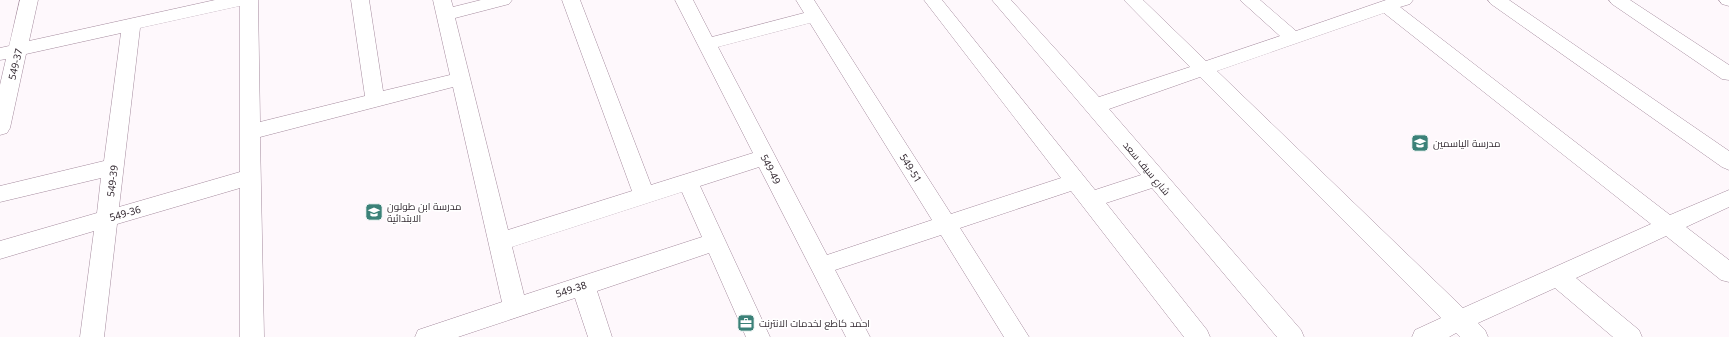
<svg xmlns="http://www.w3.org/2000/svg" width="1729" height="337" viewBox="0 0 1729 337" font-family="'Noto Sans',Cairo,sans-serif">
	<rect width="100%" height="100%" fill="#fef8fc"/>
	<g fill="none" stroke-linecap="round" stroke-linejoin="round">
		<defs>
			<g id="minor">
				<path d="M20,0h18l-9,41 186,-41h43l2,122 105,-26 -14,-96h18l14,91 67,-16 -17,-75h18l2,7 28,-7h31l-3,4 -54,14 53,212 124,-39 -70,-191h18l71,185 102,-32 -78,-153h18l19,37 92,-24 -8,-13h18l137,214 110,-36 -137,-178h18l153,190 46,-15 -149,-175h19l88,97 91,-30 -66,-67h19l63,61 74,-25 -40,-36h20l36,31 90,-31h27l-3,4 -10,3 270,208 59,-25v17l-43,20 43,33v22l-8,-2 -55,-44 -90,42 63,52 3,7h-29l-58,-49 -77,35 7,7 3,7h-28l-4,-4 -7,4h-37l3,-7 26,-12 -241,-241 -91,32 192,221 3,7h-27l-125,-149 -46,15 101,127 3,7h-26l-113,-146 -111,37 69,109h-25l-63,-102 -106,35 35,67h-24l-87,-170 -59,19 70,151h-24l-37,-84 -112,38 15,46h-24l-13,-39 -117,39h-43l3,-7 84,-28 -49,-215 -193,50 4,200h-24v-149l-123,36 -13,113h-24l14,-106 -94,28v-18l97,-28 4,-35 -101,24v-16l104,-25 17,-128 -95,21 -16,74 -3,5 -7,2v-50l6,-26 -6,1v-12l9,-2zM240,6v166l-121,35 21,-179zM1384,13l267,211 -188,84 -246,-237zM810,23l122,197 -105,35 -109,-208zM682,192l20,45 -178,58 -12,-48z"/>
				<polygon points="1488,0 1509,0 1729,151 1729,170 1722,167 1491,4"/>
				<polygon points="1609,0 1630,0 1729,65 1729,80 1722,79 1612,4"/>
				<polygon points="1719,0 1729,0 1729,6 1722,4"/>
			</g>
		</defs>
		<use href="#minor" stroke="#a58b9e" stroke-width="1"/>
		<use href="#minor" fill="#fff" fill-rule="evenodd"/>
	</g>
	<defs>
		<symbol id="school-square" viewBox="-11 -11 22 22"><rect x="-9" y="-9" width="18" height="18" rx="4" fill="#3b8178" stroke="#fff"/><path d="M0-5L7-2L0 1L-7-2ZM-4 1L0 2.5L4 1V4Q0 6-4 4Z" fill="#fff"/></symbol>
		<symbol id="office-square" viewBox="-11 -11 22 22"><rect x="-9" y="-9" width="18" height="18" rx="4" fill="#3b8178" stroke="#fff"/><path d="M-6-3h4V-5.5h4V-3h4V5H-6ZM-1-4.5V-3h2v-1.5ZM-6 0V1H6V0Z" fill="#fff"/></symbol>
	</defs>
	<g fill-rule="evenodd">
		<use href="#school-square" x="1410" y="133" width="20" height="20"/>
		<use href="#school-square" x="364" y="202" width="20" height="20"/>
		<use href="#office-square" x="736" y="313" width="20" height="20"/>
	</g>
	<g text-anchor="middle" dominant-baseline="central" stroke-width="3" stroke-linejoin="round" paint-order="stroke">
		<g font-size="10" fill="#362c34" stroke="#fff">
			<text transform="translate(15 64) rotate(-77)">549-37</text>
			<text transform="translate(911 168) rotate(58)">549-51</text>
			<text transform="translate(1147 168) rotate(50)">شارع سيف سعد</text>
			<text transform="translate(771 169) rotate(63)">549-49</text>
			<text transform="translate(112 181) rotate(-83)">549-39</text>
			<text transform="translate(125 213) rotate(-16)">549-36</text>
			<text transform="translate(571 289) rotate(-18)">549-38</text>
		</g>
		<g font-size="10" fill="#362c34" stroke="#fff" text-anchor="start">
			<text x="1433" y="143">مدرسة الياسمين</text>
			<text x="387" y="206">مدرسة ابن طولون<tspan x="387" dy="12">الابتدائية</tspan></text>
			<text x="759" y="323">احمد كاطع لخدمات الانترنت</text>
		</g>
	</g>
</svg>
